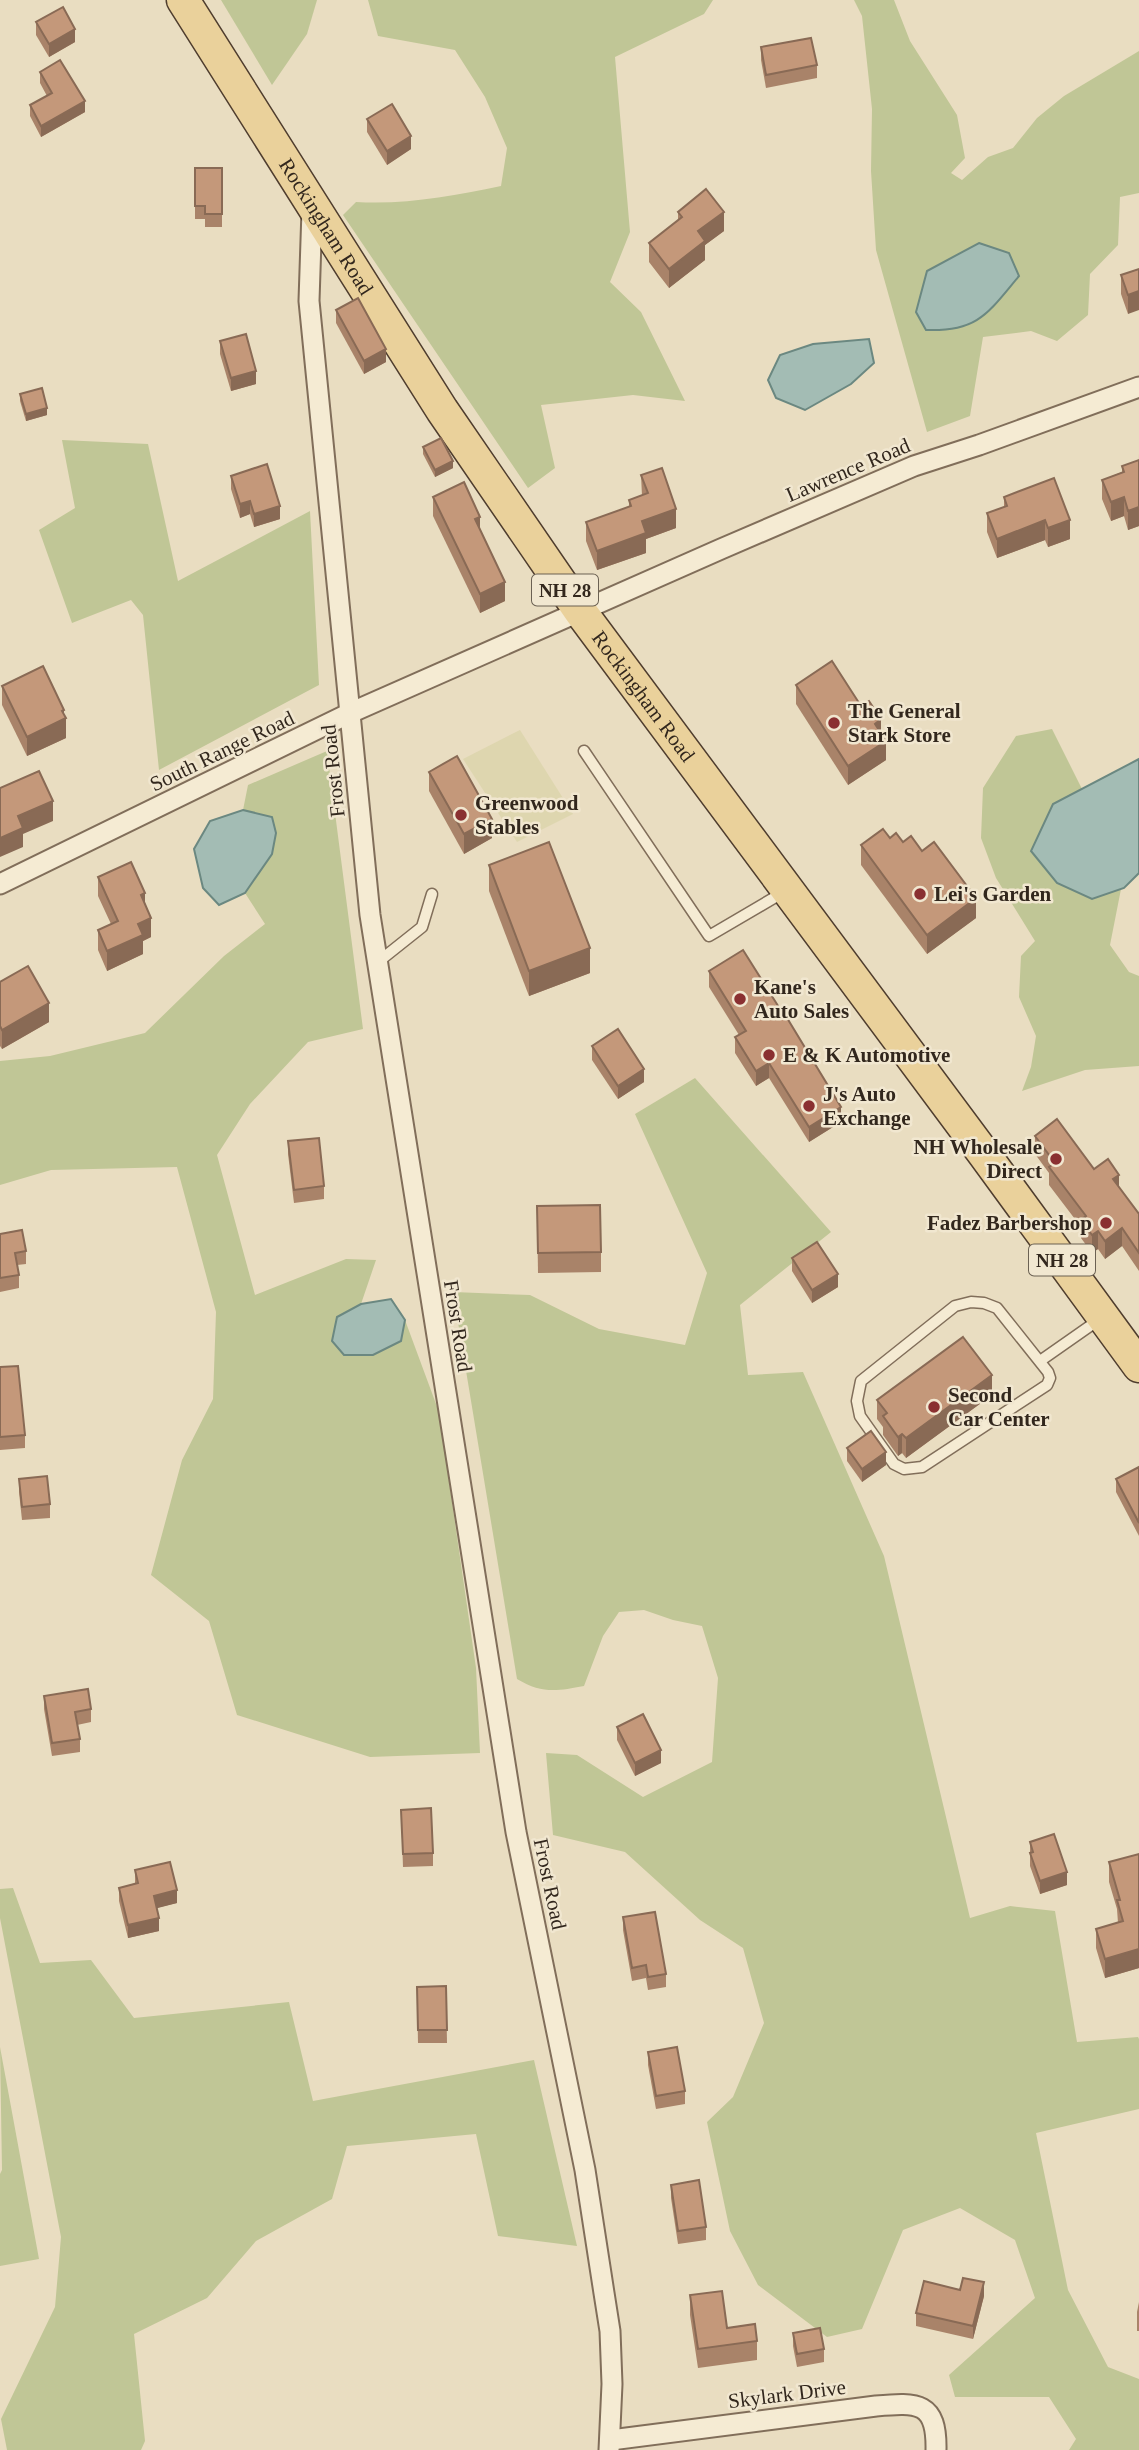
<svg xmlns="http://www.w3.org/2000/svg" width="1139" height="2450" viewBox="0 0 1139 2450" font-family="'Times New Roman',serif">
	<rect width="100%" height="100%" fill="#e9ddc1"/>
	<polygon fill="#ded6af" points="520,730 573,814 517,842 463,759"/>
	<g fill="#c0c696">
		<polygon points="221,0 317,0 307,34 272,85"/>
		<path d="M368,0h345l-9,14 -89,43 15,175 -20,50 31,30 44,89 -52,-6 -92,10 14,63 -27,20 -185,-273 13,-13c49,3 97,-6 145,-16l6,-38 -22,-51 -30,-47 -77,-14z"/>
		<polygon points="854,0 894,0 910,41 957,115 965,158 951,173 962,180 988,157 1013,148 1037,118 1064,96 1139,51 1139,193 1120,197 1118,245 1090,274 1088,315 1057,341 1031,331 983,337 970,416 927,432 876,250 871,171 872,109 862,16"/>
		<polygon points="62,440 148,444 178,581 310,511 319,685 159,770 143,615 131,600 72,623 39,530 75,508"/>
		<polygon points="1052,729 1082,789 1053,804 1057,883 1091,899 1121,889 1110,945 1129,972 1139,976 1139,1066 1085,1070 1022,1091 1031,1067 1036,1036 1019,997 1021,956 1035,941 996,878 981,838 983,788 1016,736"/>
		<polygon points="327,751 363,1029 308,1042 250,1104 217,1155 255,1295 346,1259 376,1260 361,1304 337,1317 401,1341 405,1320 439,1412 476,1668 480,1753 370,1757 237,1715 209,1621 151,1575 182,1460 213,1399 216,1312 177,1167 51,1170 0,1185 0,1061 50,1056 145,1033 224,956 265,924 245,893 272,854 272,817 243,810 248,785"/>
		<path d="M695,1078l136,154 -91,73 8,70 55,-3 81,184 86,362 40,-12 45,5 22,131 61,-5 1,2v70l-103,24 32,157 40,77 31,12v71h-70l7,-11 -27,-42h-94l-6,-22 86,-77 -20,-58 -55,-32 -57,22 -41,99 -35,8 -69,-52 -28,-54 -23,-109 26,-25 31,-74 -21,-75 -43,-28 -75,-68 -72,-17 -7,-82 31,2 66,42 69,-35 6,-84 -16,-52 -29,-6 -29,-10 -25,2 -16,24 -19,50c-27,5 -42,8 -67,-7l-64,-387 77,3 69,34 86,16 22,-72 -72,-159z"/>
		<polygon points="13,1888 40,1963 91,1960 134,2018 289,2002 313,2101 534,2060 577,2246 498,2236 476,2134 347,2146 332,2199 256,2241 207,2298 134,2334 145,2441 141,2450 7,2450 1,2419 55,2307 61,2237 0,1918 0,1889"/>
		<polygon points="0,2047 39,2259 0,2266 0,2174 2,2170"/>
	</g>
	<g fill="#a3bcb4" stroke="#6b8881" stroke-width="2">
		<path d="M979,243l30,10 10,23c-31,37 -41,56 -93,54l-10,-18 11,-41z"/>
		<polygon points="869,339 874,363 851,384 805,410 776,398 768,380 780,355 813,344"/>
		<polygon points="1139,759 1139,873 1124,888 1092,899 1057,883 1031,851 1053,804"/>
		<polygon points="243,810 272,817 276,833 272,854 245,893 219,905 203,888 194,849 210,821"/>
		<polygon points="391,1299 405,1320 401,1341 373,1355 344,1355 332,1341 337,1317 361,1304"/>
	</g>
	<g fill="none" stroke-linecap="round" stroke-linejoin="round">
		<defs>
			<g id="service">
				<polyline points="584,751 709,936 784,892"/>
				<polyline points="378,962 422,927 432,894"/>
				<polygon points="971,1302 984,1303 997,1308 1048,1372 1050,1378 1047,1385 922,1467 904,1469 894,1464 860,1416 857,1401 861,1381 955,1306"/>
				<polyline points="1040,1361 1100,1319"/>
			</g>
			<g id="minor">
				<polyline points="312,210 309,301 370,915 516,1832 585,2170 604,2293 610,2331 612,2384 609,2450"/>
				<polyline points="0,884 350,713 721,549 914,466 979,445 1139,387"/>
				<path d="M611,2440l265,-34c42,-4 61,-4 60,44"/>
			</g>
			<g id="primary">
				<path id="s1" d="M183,0l259,410 138,201 404,543 155,212"/>
			</g>
		</defs>
		<use href="#service" stroke="#816e5a" stroke-width="13"/>
		<use href="#minor" stroke="#816e5a" stroke-width="23"/>
		<use href="#primary" stroke="#4f3d2e" stroke-width="35"/>
		<use href="#service" stroke="#f5ebd3" stroke-width="10"/>
		<use href="#minor" stroke="#f5ebd3" stroke-width="19"/>
		<use href="#primary" stroke="#ead19b" stroke-width="32"/>
	</g>
	<g fill="#a98369">
		<polygon points="36,22 75,42 49,57 36,35"/>
		<polygon points="761,47 817,65 817,78 766,88 761,60"/>
		<polygon points="40,72 85,112 41,137 30,116 30,105 47,96 40,83"/>
		<polygon points="367,119 411,149 387,165 367,132"/>
		<polygon points="195,168 222,168 222,227 205,227 205,219 195,219"/>
		<polygon points="678,212 724,231 705,245 705,260 669,288 649,262 649,243 678,221"/>
		<polygon points="1139,269 1128,314 1121,294 1121,275"/>
		<polygon points="336,310 386,362 364,374 336,323"/>
		<polygon points="220,341 256,384 231,391 220,354"/>
		<polygon points="20,394 47,415 26,421 20,401"/>
		<polygon points="423,447 453,468 435,477 423,454"/>
		<polygon points="1138,453 1139,526 1128,530 1124,516 1111,521 1102,499 1102,480 1122,472 1122,466 1138,461"/>
		<polygon points="641,475 676,528 646,539 646,553 597,570 586,541 586,522 629,507 629,500 642,496"/>
		<polygon points="231,476 280,519 254,527 250,514 240,518 231,489"/>
		<polygon points="1054,478 1070,539 1048,547 1045,540 997,558 987,532 987,513 1004,507 1004,497"/>
		<polygon points="433,497 480,529 505,601 480,613 433,516"/>
		<polygon points="796,685 861,706 881,733 886,760 848,785 796,704"/>
		<polygon points="2,686 64,715 66,738 27,756 2,705"/>
		<polygon points="429,772 492,838 464,854 429,791"/>
		<polygon points="890,838 903,842 922,851 976,918 927,954 861,865 861,845"/>
		<polygon points="489,865 590,973 529,996 489,891"/>
		<polygon points="98,877 145,904 151,937 143,941 143,954 107,971 98,950 98,930 111,924 98,896"/>
		<polygon points="709,971 841,1122 809,1142 769,1078 756,1086 735,1053 735,1037 739,1035 709,987"/>
		<polygon points="0,982 49,1022 2,1049 0,1046"/>
		<polygon points="592,1046 644,1082 618,1099 592,1060"/>
		<polygon points="1035,1136 1094,1169 1119,1188 1139,1214 1139,1271 1122,1246 1105,1259 1098,1249 1092,1253 1081,1238 1081,1227 1049,1185 1049,1173 1035,1154"/>
		<polygon points="288,1141 324,1186 324,1199 294,1203 288,1154"/>
		<polygon points="537,1206 601,1252 601,1272 538,1273"/>
		<polygon points="0,1234 26,1251 26,1264 17,1265 19,1275 19,1288 0,1292"/>
		<polygon points="792,1258 838,1287 812,1303 792,1271"/>
		<polygon points="0,1367 25,1435 25,1448 0,1450"/>
		<polygon points="992,1395 906,1458 902,1453 898,1456 883,1435 883,1427 877,1419 877,1400"/>
		<polygon points="847,1448 886,1465 862,1482 847,1461"/>
		<polygon points="1139,1467 1139,1536 1116,1492 1116,1479"/>
		<polygon points="19,1479 50,1504 50,1518 22,1520 19,1492"/>
		<polygon points="44,1696 91,1709 91,1722 77,1725 80,1739 80,1752 52,1756 44,1709"/>
		<polygon points="617,1727 661,1763 635,1776 617,1740"/>
		<polygon points="401,1810 433,1853 433,1866 403,1867"/>
		<polygon points="1030,1842 1067,1885 1040,1894 1030,1866"/>
		<polygon points="1139,1855 1139,1968 1105,1978 1096,1948 1096,1929 1118,1923 1117,1909 1109,1882 1109,1862"/>
		<polygon points="135,1870 177,1903 156,1908 159,1931 128,1938 119,1901 119,1888 135,1884"/>
		<polygon points="623,1917 666,1974 666,1987 648,1990 646,1978 632,1981 623,1930"/>
		<polygon points="446,1986 447,2043 418,2043 417,1987"/>
		<polygon points="648,2052 685,2091 685,2104 656,2109 648,2065"/>
		<polygon points="671,2185 706,2227 706,2240 678,2244 671,2198"/>
		<polygon points="690,2295 727,2328 757,2341 757,2360 698,2368 690,2315"/>
		<polygon points="984,2296 973,2339 916,2326 916,2313"/>
		<polygon points="1139,2302 1139,2331 1137,2331 1137,2312"/>
		<polygon points="793,2333 824,2349 824,2362 797,2367 793,2346"/>
	</g>
	<g fill="#896a55">
		<polygon points="75,29 75,42 49,57 49,44"/>
		<polygon points="85,101 85,112 41,137 41,126"/>
		<polygon points="411,136 411,149 387,165 387,151"/>
		<polygon points="724,212 724,231 705,245 705,260 669,288 669,269 698,231"/>
		<polygon points="1139,291 1139,310 1128,314 1128,295"/>
		<polygon points="386,349 386,362 364,374 364,361"/>
		<polygon points="256,371 256,384 231,391 231,378"/>
		<polygon points="47,408 47,415 26,421 26,414"/>
		<polygon points="453,461 453,468 435,477 435,470"/>
		<polygon points="1124,497 1124,516 1111,521 1111,502"/>
		<polygon points="250,501 250,514 240,518 240,504"/>
		<polygon points="280,506 280,519 254,527 254,514"/>
		<polygon points="1139,507 1139,526 1128,530 1128,511"/>
		<polygon points="676,509 676,528 646,539 646,553 597,570 597,551 642,521"/>
		<polygon points="480,517 480,536 475,519"/>
		<polygon points="1045,520 1045,540 997,558 997,539"/>
		<polygon points="1070,520 1070,539 1048,547 1048,528"/>
		<polygon points="505,582 505,601 480,613 480,594"/>
		<polygon points="64,710 64,719 66,718 66,738 27,756 27,737"/>
		<polygon points="881,719 881,739 875,724"/>
		<polygon points="886,741 886,760 848,785 848,766"/>
		<polygon points="53,801 53,821 23,834 23,847 0,857 0,838 18,816"/>
		<polygon points="492,819 492,838 464,854 464,834"/>
		<polygon points="145,893 145,912 141,895"/>
		<polygon points="976,898 976,918 927,954 927,935"/>
		<polygon points="151,918 151,937 143,941 143,954 107,971 107,951 138,924"/>
		<polygon points="590,948 590,973 529,996 529,971"/>
		<polygon points="49,1003 49,1022 2,1049 2,1030"/>
		<polygon points="769,1063 769,1078 756,1086 756,1071"/>
		<polygon points="644,1069 644,1082 618,1099 618,1086"/>
		<polygon points="841,1107 841,1122 809,1142 809,1127"/>
		<polygon points="1119,1175 1119,1193 1113,1179"/>
		<polygon points="1122,1228 1122,1246 1105,1259 1105,1241"/>
		<polygon points="1098,1231 1098,1249 1092,1253 1092,1235"/>
		<polygon points="838,1274 838,1287 812,1303 812,1290"/>
		<polygon points="992,1375 992,1395 906,1458 906,1438"/>
		<polygon points="902,1434 902,1453 898,1456 898,1437"/>
		<polygon points="886,1452 886,1465 862,1482 862,1469"/>
		<polygon points="661,1750 661,1763 635,1776 635,1763"/>
		<polygon points="1067,1872 1067,1885 1040,1894 1040,1881"/>
		<polygon points="177,1890 177,1903 154,1909 154,1896"/>
		<polygon points="159,1918 159,1931 128,1938 128,1925"/>
		<polygon points="1139,1949 1139,1968 1105,1978 1105,1959"/>
		<polygon points="984,2282 984,2296 973,2339 973,2326"/>
	</g>
	<g fill="#c4987a" stroke="#896a55" stroke-width="2">
		<polygon points="63,7 75,29 49,44 36,22"/>
		<polygon points="811,38 817,65 766,75 761,47"/>
		<polygon points="60,60 85,101 41,126 30,105 52,93 40,72"/>
		<polygon points="392,104 411,136 387,151 367,119"/>
		<polygon points="195,168 222,168 222,214 205,214 205,206 195,206"/>
		<polygon points="706,189 724,212 698,231 705,241 669,269 649,243 682,217 678,212"/>
		<polygon points="1139,269 1139,291 1128,295 1121,275"/>
		<polygon points="358,298 386,349 364,361 336,310"/>
		<polygon points="246,334 256,371 231,378 220,341"/>
		<polygon points="42,388 47,408 26,414 20,394"/>
		<polygon points="441,438 453,461 435,470 423,447"/>
		<polygon points="1139,460 1139,507 1128,511 1124,497 1111,502 1102,480 1124,472 1122,466"/>
		<polygon points="267,464 280,506 254,514 250,501 240,504 231,476"/>
		<polygon points="662,468 676,509 642,521 646,533 597,551 586,522 631,506 629,500 648,493 641,475"/>
		<polygon points="1054,478 1070,520 1048,528 1045,520 997,539 987,513 1007,506 1004,497"/>
		<polygon points="464,482 480,517 475,519 505,582 480,594 433,497"/>
		<polygon points="832,661 861,706 869,701 881,719 875,724 886,741 848,766 796,685"/>
		<polygon points="43,666 64,710 62,711 66,718 27,737 2,686"/>
		<polygon points="457,756 492,819 464,834 429,772"/>
		<polygon points="39,771 53,801 18,816 23,828 0,838 0,788"/>
		<polygon points="883,829 890,838 896,833 903,842 911,836 922,851 934,842 976,898 927,935 861,845"/>
		<polygon points="549,842 590,948 529,971 489,865"/>
		<polygon points="131,862 145,893 141,895 151,918 138,924 143,935 107,951 98,930 118,921 98,877"/>
		<polygon points="743,950 780,1009 781,1008 841,1107 809,1127 769,1063 756,1071 735,1037 746,1031 709,971"/>
		<polygon points="28,966 49,1003 2,1030 0,1026 0,982"/>
		<polygon points="618,1029 644,1069 618,1086 592,1046"/>
		<polygon points="1057,1119 1094,1169 1108,1159 1119,1175 1113,1179 1139,1214 1139,1253 1122,1228 1105,1241 1098,1231 1092,1235 1081,1220 1086,1216 1049,1167 1055,1163 1035,1136"/>
		<polygon points="319,1138 324,1186 294,1190 288,1141"/>
		<polygon points="600,1205 601,1252 538,1253 537,1206"/>
		<polygon points="22,1230 26,1251 15,1253 19,1275 0,1278 0,1234"/>
		<polygon points="817,1242 838,1274 812,1290 792,1258"/>
		<polygon points="963,1337 992,1375 906,1438 902,1434 898,1437 883,1416 887,1413 877,1400"/>
		<polygon points="18,1366 25,1435 0,1437 0,1367"/>
		<polygon points="871,1431 886,1452 862,1469 847,1448"/>
		<polygon points="1139,1467 1139,1523 1116,1479"/>
		<polygon points="47,1476 50,1504 22,1507 19,1479"/>
		<polygon points="88,1689 91,1709 75,1712 80,1739 52,1743 44,1696"/>
		<polygon points="643,1714 661,1750 635,1763 617,1727"/>
		<polygon points="431,1808 433,1853 403,1854 401,1810"/>
		<polygon points="1054,1834 1067,1872 1040,1881 1030,1853 1033,1852 1030,1842"/>
		<polygon points="1139,1854 1139,1949 1105,1959 1096,1929 1123,1921 1117,1900 1120,1900 1109,1862"/>
		<polygon points="170,1862 177,1890 154,1896 159,1918 128,1925 119,1888 138,1883 135,1870"/>
		<polygon points="655,1912 666,1974 648,1977 646,1965 632,1968 623,1917"/>
		<polygon points="446,1986 447,2030 418,2030 417,1987"/>
		<polygon points="677,2047 685,2091 656,2096 648,2052"/>
		<polygon points="699,2180 706,2227 678,2231 671,2185"/>
		<polygon points="963,2278 984,2282 973,2326 916,2313 924,2281 960,2290"/>
		<polygon points="722,2291 727,2328 755,2324 757,2341 698,2349 690,2295"/>
		<polygon points="820,2328 824,2349 797,2354 793,2333"/>
	</g>
	<g fill="#8a3031" stroke="#f1e7d0" stroke-width="2.5">
		<circle cx="834" cy="723" r="7"/>
		<circle cx="461" cy="815" r="7"/>
		<circle cx="920" cy="894" r="7"/>
		<circle cx="740" cy="999" r="7"/>
		<circle cx="769" cy="1055" r="7"/>
		<circle cx="809" cy="1106" r="7"/>
		<circle cx="1056" cy="1159" r="7"/>
		<circle cx="1106" cy="1223" r="7"/>
		<circle cx="934" cy="1407" r="7"/>
	</g>
	<g text-anchor="middle" dominant-baseline="central" stroke-width="5" stroke-linejoin="round" paint-order="stroke">
		<g fill="#f1e7d0" stroke="#6b6153" stroke-width="2">
			<rect x="532" y="574.5" width="66" height="31" rx="5"/>
			<rect x="1029" y="1244.5" width="66" height="31" rx="5"/>
		</g>
		<g font-size="19" font-weight="bold" fill="#32271d">
			<text x="565" y="590">NH 28</text>
			<text x="1062" y="1260">NH 28</text>
		</g>
		<g font-size="21" fill="#32271d" stroke="#f1e7d0">
			<text stroke="none"><textPath href="#s1" startOffset="268">Rockingham Road</textPath></text>
			<text transform="translate(848 470) rotate(-23)">Lawrence Road</text>
			<text stroke="none"><textPath href="#s1" startOffset="835">Rockingham Road</textPath></text>
			<text transform="translate(222 751) rotate(-26)">South Range Road</text>
			<text transform="translate(333 771) rotate(-96)">Frost Road</text>
			<text transform="translate(458 1326) rotate(81)">Frost Road</text>
			<text transform="translate(550 1884) rotate(78)">Frost Road</text>
			<text transform="translate(787 2394) rotate(-7)">Skylark Drive</text>
		</g>
		<g font-size="21" font-weight="bold" fill="#32271d" stroke="#f1e7d0" text-anchor="start">
			<text x="848" y="711">The General<tspan x="848" dy="24">Stark Store</tspan></text>
			<text x="475" y="803">Greenwood<tspan x="475" dy="24">Stables</tspan></text>
			<text x="934" y="894">Lei's Garden</text>
			<text x="754" y="987">Kane's<tspan x="754" dy="24">Auto Sales</tspan></text>
			<text x="783" y="1055">E &amp; K Automotive</text>
			<text x="823" y="1094">J's Auto<tspan x="823" dy="24">Exchange</tspan></text>
			<text x="1042" y="1147" text-anchor="end">NH Wholesale<tspan x="1042" dy="24">Direct</tspan></text>
			<text x="1092" y="1223" text-anchor="end">Fadez Barbershop</text>
			<text x="948" y="1395">Second<tspan x="948" dy="24">Car Center</tspan></text>
		</g>
	</g>
</svg>
